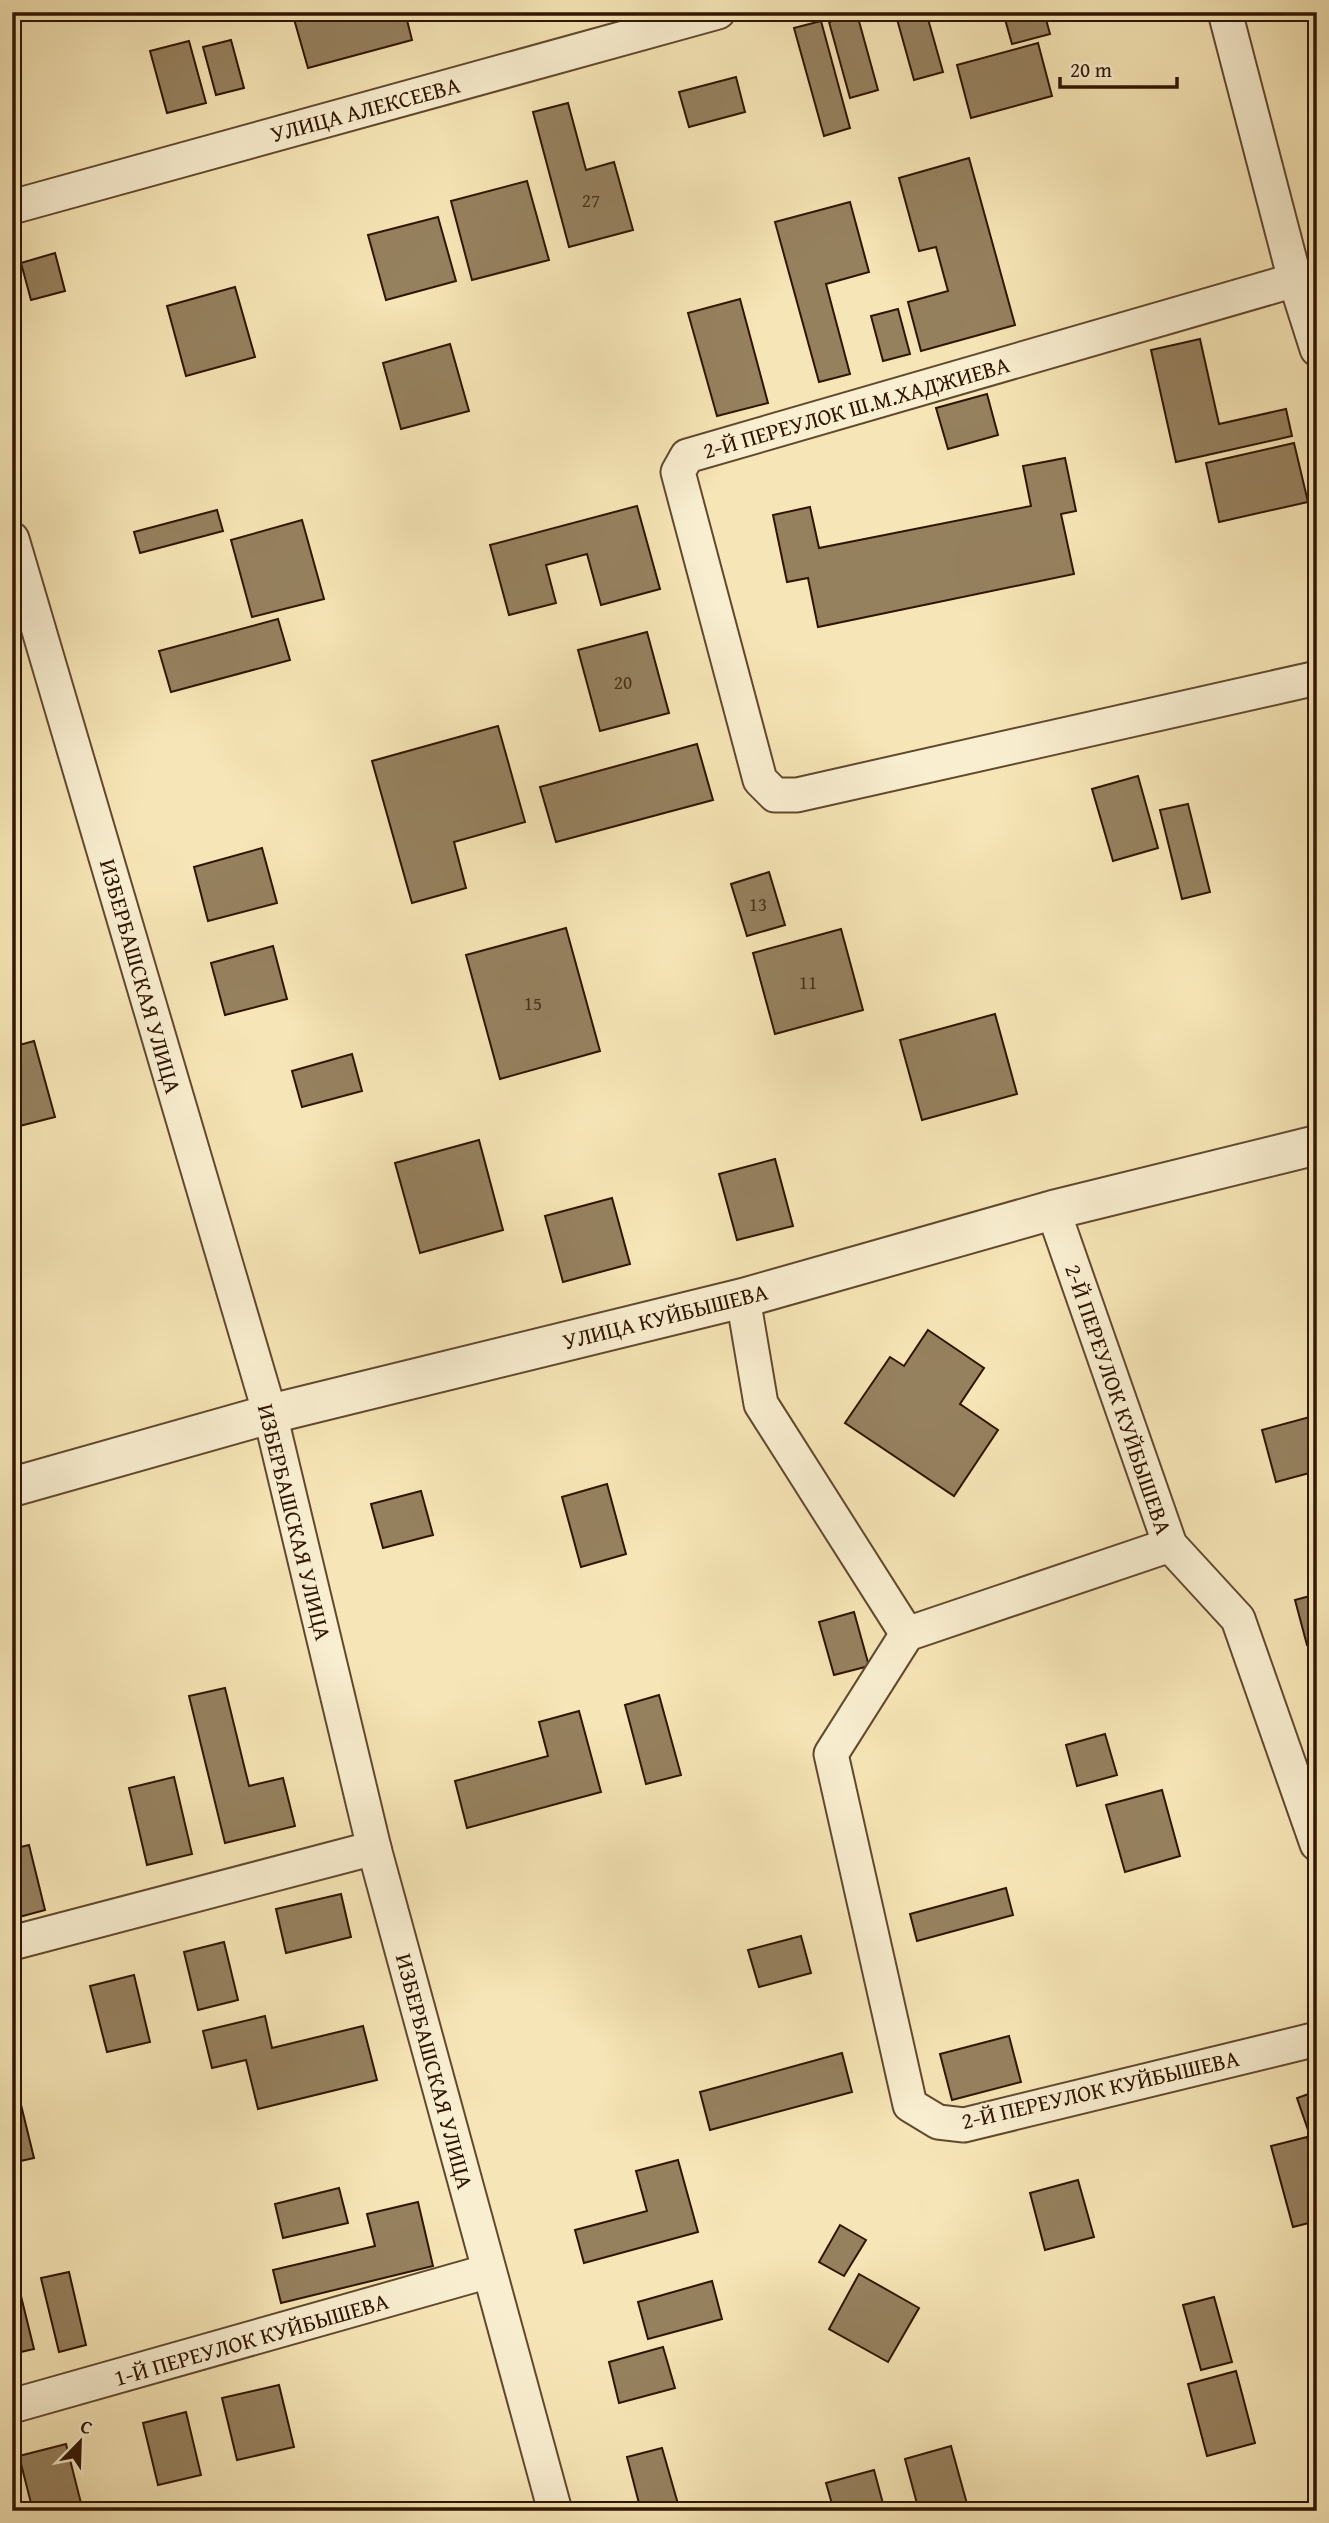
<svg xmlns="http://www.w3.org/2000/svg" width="1329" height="2523" viewBox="0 0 1329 2523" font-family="'Gentium Book Plus',serif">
	<rect width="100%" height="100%" fill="#f6e5b6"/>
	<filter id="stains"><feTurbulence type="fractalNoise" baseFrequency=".00286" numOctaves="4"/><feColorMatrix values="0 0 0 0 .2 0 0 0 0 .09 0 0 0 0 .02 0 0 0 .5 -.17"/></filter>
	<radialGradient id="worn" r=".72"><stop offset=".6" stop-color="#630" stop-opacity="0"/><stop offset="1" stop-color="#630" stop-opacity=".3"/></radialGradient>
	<g fill="#96815f" stroke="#2f1500" stroke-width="2">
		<polygon points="292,12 405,12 412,40 308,68"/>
		<polygon points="895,12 926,12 943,72 914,80"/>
		<polygon points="1003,12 1044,12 1050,34 1012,44"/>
		<polygon points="857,14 878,90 850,98 829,22"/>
		<polygon points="821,21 850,128 824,136 794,28"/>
		<polygon points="231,40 244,88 216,95 203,47"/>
		<polygon points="189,41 206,103 167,113 150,51"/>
		<polygon points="1038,43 1052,96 971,118 957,65"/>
		<polygon points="736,77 745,112 689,127 679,92"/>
		<polygon points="568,103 586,170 614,162 633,230 569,247 533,112"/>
		<polygon points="969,158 1015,325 921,351 908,302 948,291 936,247 919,251 899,178"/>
		<polygon points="527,181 549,260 472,280 451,201"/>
		<polygon points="850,202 869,272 826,284 850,374 819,382 775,222"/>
		<polygon points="438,217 456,281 386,300 368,235"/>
		<polygon points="55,253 65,291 31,300 21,263"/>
		<polygon points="235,287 255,357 186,376 167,306"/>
		<polygon points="740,299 768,403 717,416 688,313"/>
		<polygon points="898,309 910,354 883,361 871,316"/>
		<polygon points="1200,339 1219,424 1286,409 1292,436 1176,462 1151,350"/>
		<polygon points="450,344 469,411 401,429 383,363"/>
		<polygon points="987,394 998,435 948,449 936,408"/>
		<polygon points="1294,443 1308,502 1219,522 1206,463"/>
		<polygon points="1065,458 1076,511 1061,514 1074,574 818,627 808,578 787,582 773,515 810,507 819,548 1031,506 1023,466"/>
		<polygon points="637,506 660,589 601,605 587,554 546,565 556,603 509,615 490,545"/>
		<polygon points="217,510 223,531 140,553 134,532"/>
		<polygon points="302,520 324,599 252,617 231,540"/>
		<polygon points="278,619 290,660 171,692 159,651"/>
		<polygon points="647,632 669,713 600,731 578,650"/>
		<polygon points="498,726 525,822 454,842 466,888 412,903 372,761"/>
		<polygon points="697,744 713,800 556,842 540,787"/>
		<polygon points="1138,776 1158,848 1113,861 1092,789"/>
		<polygon points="1188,804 1210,892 1182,899 1160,810"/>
		<polygon points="262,848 277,903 208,921 194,867"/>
		<polygon points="769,872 785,925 747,936 731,884"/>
		<polygon points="566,928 600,1051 500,1079 466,955"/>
		<polygon points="841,929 863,1010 775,1034 753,953"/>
		<polygon points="273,946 287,999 225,1015 211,963"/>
		<polygon points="995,1014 1017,1094 922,1120 900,1040"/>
		<polygon points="34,1041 55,1117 12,1128 12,1047"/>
		<polygon points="352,1054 362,1091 302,1107 292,1071"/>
		<polygon points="479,1140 503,1230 420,1253 395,1163"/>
		<polygon points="775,1159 793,1226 737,1240 719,1174"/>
		<polygon points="612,1198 630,1264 563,1282 545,1216"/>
		<polygon points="928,1330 984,1368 960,1404 998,1430 954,1496 845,1423 890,1357 904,1366"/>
		<polygon points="1317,1415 1317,1471 1276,1482 1262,1430"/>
		<polygon points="607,1484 626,1554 581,1567 562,1497"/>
		<polygon points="421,1491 433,1535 383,1548 371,1504"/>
		<polygon points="1317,1594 1317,1642 1307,1645 1295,1600"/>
		<polygon points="854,1612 869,1666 834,1675 819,1622"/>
		<polygon points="225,1688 249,1786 283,1778 295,1826 225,1843 189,1696"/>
		<polygon points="659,1695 681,1775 646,1784 625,1705"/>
		<polygon points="579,1711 601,1792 467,1828 455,1781 548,1756 539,1722"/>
		<polygon points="1105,1734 1117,1775 1077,1786 1066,1745"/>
		<polygon points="174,1777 192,1854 147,1865 129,1788"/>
		<polygon points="1162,1790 1180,1856 1125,1872 1106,1805"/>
		<polygon points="29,1845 45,1910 12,1919 12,1849"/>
		<polygon points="1006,1888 1013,1915 917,1941 910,1914"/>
		<polygon points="341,1894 351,1937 286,1953 276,1909"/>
		<polygon points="801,1936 811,1973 759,1987 748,1950"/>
		<polygon points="224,1942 238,2000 198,2010 184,1952"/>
		<polygon points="134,1975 150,2042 107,2052 90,1986"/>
		<polygon points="265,2016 272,2048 363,2026 377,2080 258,2109 246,2060 212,2068 203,2031"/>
		<polygon points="1009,2036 1021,2082 952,2100 940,2054"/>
		<polygon points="842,2053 852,2092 710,2130 700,2092"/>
		<polygon points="12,2068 34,2158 12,2163"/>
		<polygon points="1317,2091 1317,2156 1297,2098"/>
		<polygon points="1307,2137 1317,2173 1317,2221 1293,2227 1271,2146"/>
		<polygon points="678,2160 698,2232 584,2263 575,2230 647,2211 636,2171"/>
		<polygon points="1078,2180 1094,2237 1045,2250 1030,2193"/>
		<polygon points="339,2188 348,2223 283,2238 275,2204"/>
		<polygon points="418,2202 433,2266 281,2303 273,2270 375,2246 367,2214"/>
		<polygon points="840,2225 866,2240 844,2276 819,2262"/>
		<polygon points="69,2272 86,2345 59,2352 41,2278"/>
		<polygon points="859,2274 919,2308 888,2362 829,2329"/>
		<polygon points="712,2281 722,2319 648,2339 638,2302"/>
		<polygon points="18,2284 34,2349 12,2354 12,2285"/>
		<polygon points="1214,2297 1232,2362 1201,2370 1183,2305"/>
		<polygon points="663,2347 675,2388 619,2403 609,2362"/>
		<polygon points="1236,2371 1255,2443 1207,2456 1188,2384"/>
		<polygon points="279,2385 294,2447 237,2460 222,2398"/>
		<polygon points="186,2412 201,2475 158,2485 143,2423"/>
		<polygon points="66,2444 83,2511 33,2511 19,2456"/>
		<polygon points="951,2446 969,2511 919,2511 905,2459"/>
		<polygon points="662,2448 680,2511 641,2511 627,2457"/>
		<polygon points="874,2470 885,2511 834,2511 826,2483"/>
	</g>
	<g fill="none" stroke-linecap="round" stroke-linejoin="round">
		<defs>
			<g id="minor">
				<polyline points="1225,12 1295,280 1317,349"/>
				<polyline points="12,207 718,12"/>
				<polyline points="1295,280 687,456 678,472 760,780 775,795 797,795 1317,678"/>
				<polyline points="12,539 270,1414 374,1848 555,2511"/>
				<polyline points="1053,1210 1170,1545 1238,1619 1317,1844"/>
				<polyline points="743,1298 761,1404 907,1634"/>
				<polyline points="1170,1545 907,1634 831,1754 910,2105 938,2122 964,2125 1317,2039"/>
				<polyline points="12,1943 374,1848"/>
				<polyline points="12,2406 489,2271"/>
			</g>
			<polyline id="tertiary" points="12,1487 270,1414 743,1298 1053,1210 1317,1145"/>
		</defs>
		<use href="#minor" stroke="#61492e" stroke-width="37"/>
		<use href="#tertiary" stroke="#61492e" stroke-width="42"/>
		<use href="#minor" stroke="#f9eed0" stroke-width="33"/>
		<use href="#tertiary" stroke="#f9eed0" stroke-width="38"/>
	</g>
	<g text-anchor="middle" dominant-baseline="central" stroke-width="5" stroke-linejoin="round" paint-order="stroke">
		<g font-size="19" fill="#493018">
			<text x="591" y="200">27</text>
			<text x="623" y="682">20</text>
			<text x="758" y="904">13</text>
			<text x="808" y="982">11</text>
			<text x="533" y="1003">15</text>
		</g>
		<g font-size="23" fill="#2f1500" stroke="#f9eed0">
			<text transform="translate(365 109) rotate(-15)">УЛИЦА АЛЕКСЕЕВА</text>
			<text transform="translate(856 407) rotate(-16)">2-Й ПЕРЕУЛОК Ш.М.ХАДЖИЕВА</text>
			<text transform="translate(141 976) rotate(74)">ИЗБЕРБАШСКАЯ УЛИЦА</text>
			<text transform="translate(665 1316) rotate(-14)">УЛИЦА КУЙБЫШЕВА</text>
			<text transform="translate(1119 1399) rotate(71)">2-Й ПЕРЕУЛОК КУЙБЫШЕВА</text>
			<text transform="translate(295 1522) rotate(76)">ИЗБЕРБАШСКАЯ УЛИЦА</text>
			<text transform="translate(435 2071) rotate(75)">ИЗБЕРБАШСКАЯ УЛИЦА</text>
			<text transform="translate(1100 2089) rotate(-13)">2-Й ПЕРЕУЛОК КУЙБЫШЕВА</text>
			<text transform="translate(251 2339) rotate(-16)">1-Й ПЕРЕУЛОК КУЙБЫШЕВА</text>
		</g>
	</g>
	<rect width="1329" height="2523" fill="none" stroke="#f6e5b6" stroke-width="42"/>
	<rect x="14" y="14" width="1301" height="2495" fill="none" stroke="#2f1500" stroke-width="3.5"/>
	<rect x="21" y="21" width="1287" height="2481" fill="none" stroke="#2f1500" stroke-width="2"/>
	<g transform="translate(80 2442) rotate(23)" stroke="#f9eed0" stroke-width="5" paint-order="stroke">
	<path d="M0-5L12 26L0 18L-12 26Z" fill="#2f1500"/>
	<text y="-10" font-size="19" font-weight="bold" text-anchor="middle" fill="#2f1500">С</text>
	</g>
	<path d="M1060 77v10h117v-10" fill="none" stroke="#2f1500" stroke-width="3.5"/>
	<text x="1070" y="77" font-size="21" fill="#2f1500" stroke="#f9eed0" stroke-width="5" paint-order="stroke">20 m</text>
	<rect width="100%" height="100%" filter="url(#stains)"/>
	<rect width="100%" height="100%" fill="url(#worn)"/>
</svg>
